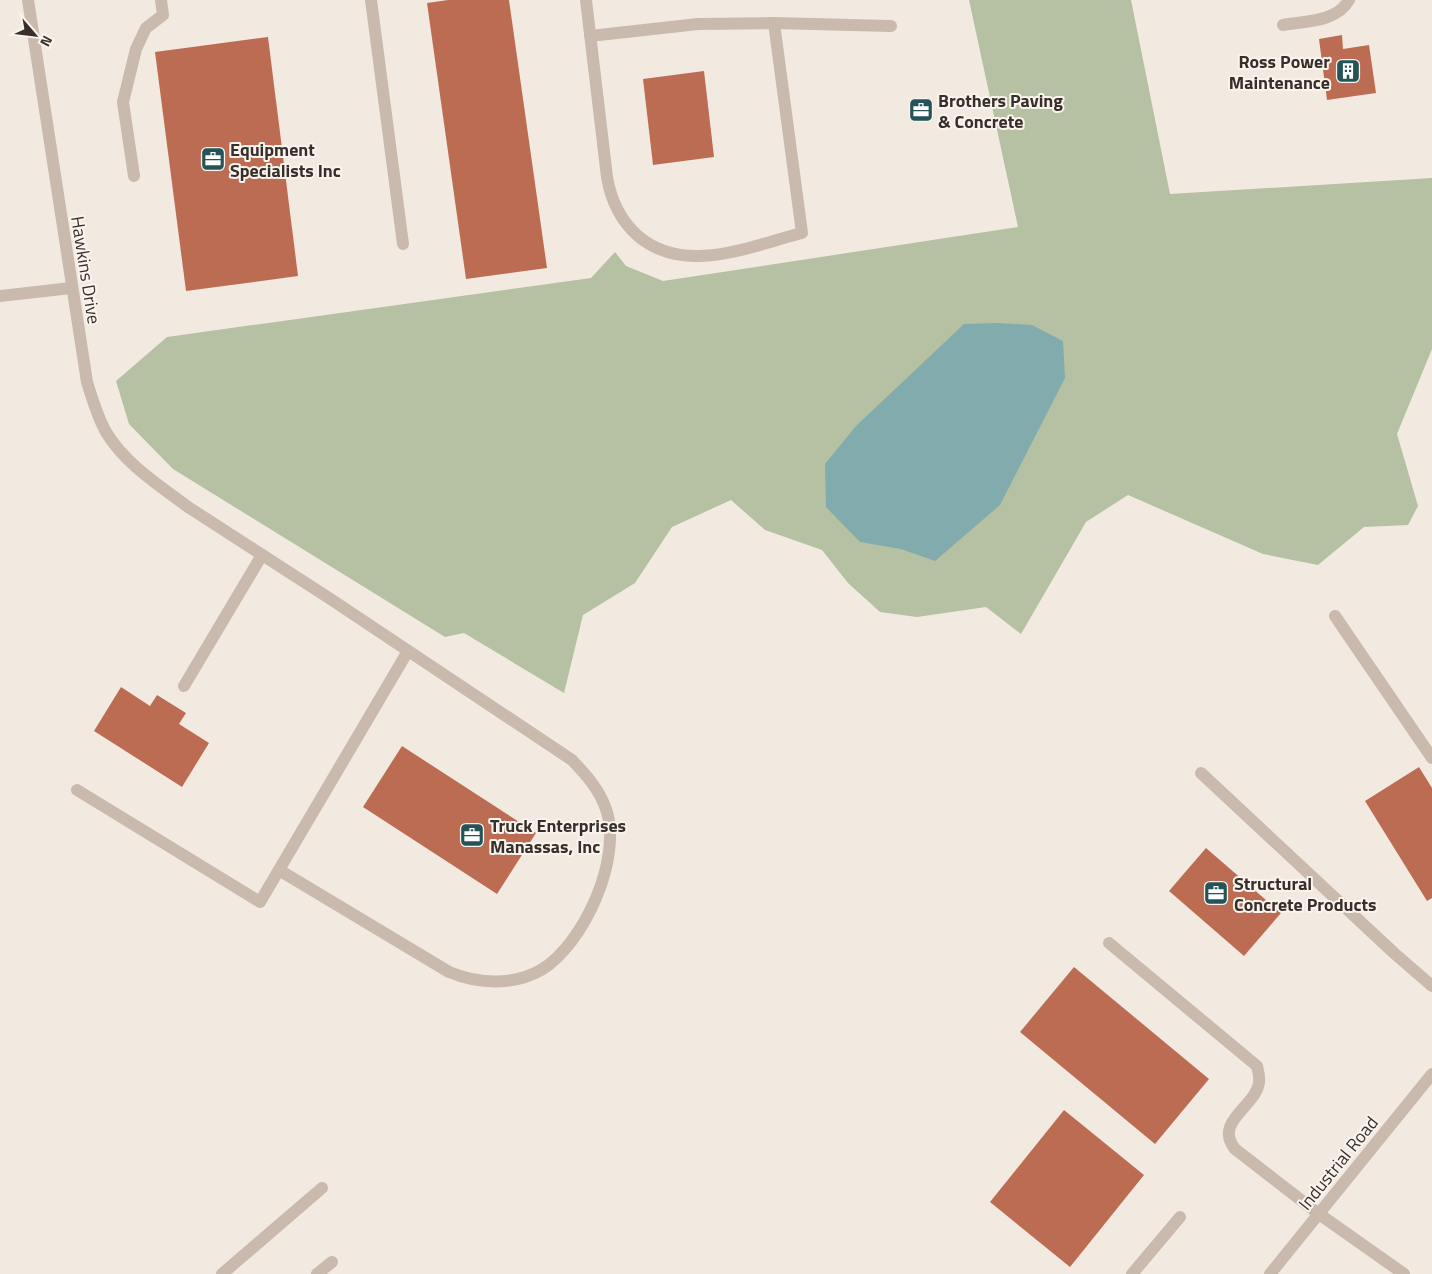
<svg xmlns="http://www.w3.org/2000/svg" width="1432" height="1274" viewBox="0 0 1432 1274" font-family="'Titillium Web',sans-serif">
	<rect width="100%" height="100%" fill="#f2eae1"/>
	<polygon fill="#b6c0a2" points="969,0 1131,0 1170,194 1432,178 1432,349 1397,434 1418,506 1408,525 1364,527 1318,565 1263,554 1128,495 1086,522 1021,634 986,607 917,617 880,612 848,583 822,550 765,530 731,500 672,527 635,583 583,615 564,693 464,633 445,637 173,469 129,424 116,381 167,337 591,278 615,252 626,266 663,281 1018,227"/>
	<polygon fill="#82abad" points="997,323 1032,325 1063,341 1065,378 1000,505 935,561 901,549 860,542 826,507 825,464 856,426 964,324"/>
	<g fill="#bd6c54">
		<polygon points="448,0 509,0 547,268 466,279 427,3"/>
		<polygon points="1342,35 1343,49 1369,45 1376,93 1327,100 1319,39"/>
		<polygon points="268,37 298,276 186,291 155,52"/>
		<polygon points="704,71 714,157 653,165 643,79"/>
		<polygon points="121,687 150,706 157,695 186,713 179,724 209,743 182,787 94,731"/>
		<polygon points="402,746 536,833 497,894 363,807"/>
		<polygon points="1419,767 1432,788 1432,898 1427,901 1365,801"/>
		<polygon points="1206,848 1281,913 1244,956 1169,891"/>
		<polygon points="1074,967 1209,1079 1155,1144 1020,1032"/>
		<polygon points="1064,1110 1144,1175 1070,1267 990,1202"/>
	</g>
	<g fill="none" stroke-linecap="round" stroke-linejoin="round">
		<g stroke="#c9baad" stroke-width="12">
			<polyline points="371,0 403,244"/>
			<path d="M586,0l21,177c4,24 13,43 31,59 47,40 112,10 164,-3l-28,-210 -76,1 -108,12"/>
			<polyline points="774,23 891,26"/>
			<path d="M1283,25c23,-4 54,-3 66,-25"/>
			<polyline points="134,176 123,102 136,49 146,28 163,15 161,0"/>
			<polyline points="0,296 71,288"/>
			<path d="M188,507l141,91 243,162c15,16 27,29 34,49 17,49 -22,135 -65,161 -28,16 -63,14 -92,2l-170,-102"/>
			<polyline points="1335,616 1432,758"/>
			<polyline points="184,686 262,555"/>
			<polyline points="1201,773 1394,953 1432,986"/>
			<polyline points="77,790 260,902 408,651"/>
			<path d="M1109,943l148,123c1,5 3,11 2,16 -2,24 -46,39 -24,67l84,65 85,60"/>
			<polyline points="222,1274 322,1188"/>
			<polyline points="317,1274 332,1262"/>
			<polyline points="1132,1274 1180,1217"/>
		</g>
		<g stroke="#c9baad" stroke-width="12">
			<path d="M28,0l59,382c5,16 10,34 19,50 18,31 54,54 82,75"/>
			<polyline points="1270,1274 1432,1074"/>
		</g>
	</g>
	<defs>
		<symbol id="building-square" viewBox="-11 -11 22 22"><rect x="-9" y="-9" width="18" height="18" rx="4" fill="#245457" stroke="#f9f4ed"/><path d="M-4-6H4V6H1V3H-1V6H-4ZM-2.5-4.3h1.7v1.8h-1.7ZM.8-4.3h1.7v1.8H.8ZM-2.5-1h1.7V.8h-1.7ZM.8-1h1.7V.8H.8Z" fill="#fff"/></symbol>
		<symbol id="office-square" viewBox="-11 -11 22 22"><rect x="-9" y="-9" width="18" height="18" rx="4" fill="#245457" stroke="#f9f4ed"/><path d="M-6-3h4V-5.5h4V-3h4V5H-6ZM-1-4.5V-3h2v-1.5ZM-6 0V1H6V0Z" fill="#fff"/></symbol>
	</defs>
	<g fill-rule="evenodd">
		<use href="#building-square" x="1334" y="57" width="28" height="28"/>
		<use href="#office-square" x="907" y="96" width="28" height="28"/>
		<use href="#office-square" x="199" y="145" width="28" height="28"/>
		<use href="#office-square" x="458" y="821" width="28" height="28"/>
		<use href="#office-square" x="1202" y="879" width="28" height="28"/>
	</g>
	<g text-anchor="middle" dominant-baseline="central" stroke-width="4" stroke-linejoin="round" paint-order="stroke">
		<g font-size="18" font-weight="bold" fill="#382f2b" stroke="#f9f4ed" text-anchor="start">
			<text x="1330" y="61" text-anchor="end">Ross Power<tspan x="1330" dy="21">Maintenance</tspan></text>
			<text x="938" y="100">Brothers Paving<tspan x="938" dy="21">&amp; Concrete</tspan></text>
			<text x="230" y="149">Equipment<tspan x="230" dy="21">Specialists Inc</tspan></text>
			<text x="490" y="825">Truck Enterprises<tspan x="490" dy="21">Manassas, Inc</tspan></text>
			<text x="1234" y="883">Structural<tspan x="1234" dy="21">Concrete Products</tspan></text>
		</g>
		<g font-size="18" fill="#382f2b" stroke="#f9f4ed">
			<text transform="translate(86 270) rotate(81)">Hawkins Drive</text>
			<text transform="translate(1338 1163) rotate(-51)">Industrial Road</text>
		</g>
	</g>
	<g transform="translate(35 35) rotate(118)" stroke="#f9f4ed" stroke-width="4" paint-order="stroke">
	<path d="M0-4L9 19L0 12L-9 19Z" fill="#382f2b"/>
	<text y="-8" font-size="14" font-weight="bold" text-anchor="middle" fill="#382f2b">N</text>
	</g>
</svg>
